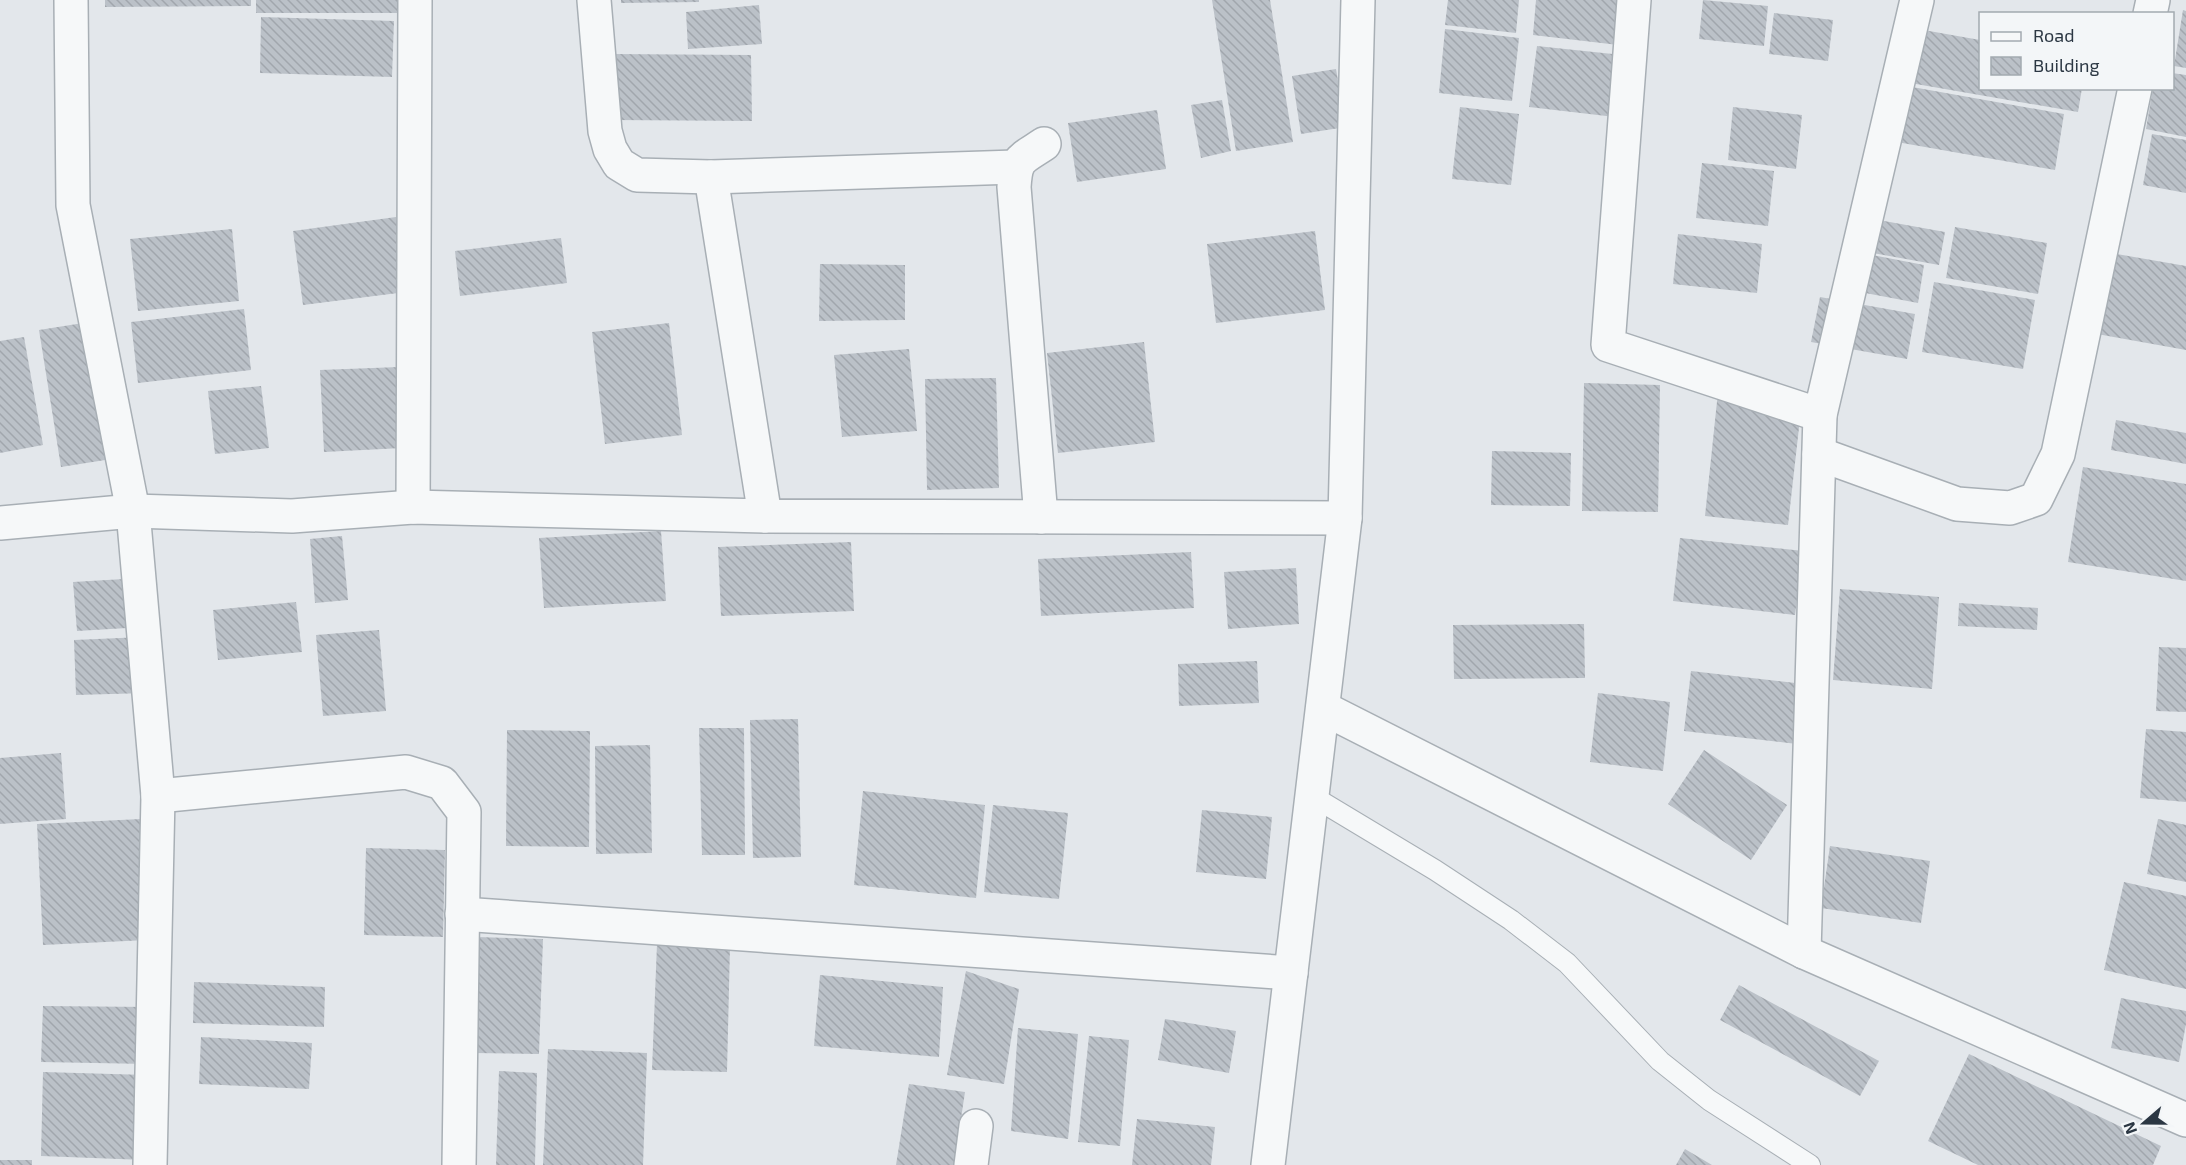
<svg xmlns="http://www.w3.org/2000/svg" width="2186" height="1165" viewBox="0 0 2186 1165" font-family="'Exo 2',sans-serif">
	<defs>
		<pattern id="building-back-hatch" width="6" height="6" patternUnits="userSpaceOnUse" patternTransform="scale(1.5)"><rect width="6" height="6" fill="#bbc1c8"/><path d="M-1 5l2 2M0 0l6 6M5-1l2 2" fill="none" stroke="#a1a6ad"/></pattern>
	</defs>
	<rect width="100%" height="100%" fill="#e3e7eb"/>
	<g fill="url(#building-back-hatch)">
		<polygon points="105,0 251,0 251,6 105,7"/>
		<rect x="256" y="0" width="142" height="13"/>
		<polygon points="621,0 699,0 699,2 621,3"/>
		<polygon points="1212,0 1270,0 1293,142 1236,151"/>
		<polygon points="1448,0 1519,0 1516,33 1445,25"/>
		<polygon points="1536,0 1632,0 1627,46 1533,35"/>
		<polygon points="1703,0 1768,6 1764,46 1699,39"/>
		<polygon points="759,5 762,44 688,49 686,12"/>
		<polygon points="2183,10 2186,11 2186,68 2174,66"/>
		<polygon points="1774,13 1833,20 1828,61 1769,54"/>
		<polygon points="261,17 394,21 392,77 260,73"/>
		<polygon points="1901,26 1980,40 1980,88 2082,88 2078,112 1893,80"/>
		<polygon points="1445,29 1519,38 1512,101 1439,93"/>
		<polygon points="1537,46 1622,55 1615,117 1529,107"/>
		<polygon points="612,54 751,55 752,121 613,120"/>
		<polygon points="1336,69 1346,127 1301,134 1292,76"/>
		<polygon points="2172,73 2186,75 2186,137 2146,129 2153,88 2172,88"/>
		<polygon points="1901,85 2064,114 2055,170 1891,141"/>
		<polygon points="1222,100 1231,151 1201,158 1191,105"/>
		<polygon points="1460,107 1519,114 1511,185 1452,179"/>
		<polygon points="1733,107 1802,115 1796,169 1728,160"/>
		<polygon points="1157,110 1166,169 1077,182 1068,123"/>
		<polygon points="2152,134 2186,140 2186,193 2143,185"/>
		<polygon points="1702,163 1774,171 1768,226 1696,218"/>
		<polygon points="1851,215 1945,232 1939,265 1845,248"/>
		<polygon points="396,217 406,292 303,305 293,231"/>
		<polygon points="1955,227 2047,243 2038,294 1946,278"/>
		<polygon points="232,229 239,301 138,311 130,239"/>
		<polygon points="1315,231 1325,310 1216,323 1207,244"/>
		<polygon points="1678,234 1762,244 1757,293 1673,284"/>
		<polygon points="561,238 567,283 460,296 455,251"/>
		<polygon points="2111,253 2186,266 2186,350 2097,334"/>
		<polygon points="1867,254 1924,265 1918,303 1860,292"/>
		<polygon points="820,264 905,265 905,320 819,321"/>
		<polygon points="1934,282 2035,300 2023,369 1922,352"/>
		<polygon points="1820,297 1915,314 1907,359 1811,342"/>
		<polygon points="244,309 251,370 138,383 131,322"/>
		<polygon points="102,320 124,457 61,467 39,330"/>
		<polygon points="669,323 682,435 605,444 592,332"/>
		<polygon points="24,337 43,445 0,453 0,341"/>
		<polygon points="1144,342 1155,442 1058,453 1047,353"/>
		<polygon points="909,349 917,431 842,437 834,355"/>
		<polygon points="399,367 402,448 324,452 320,370"/>
		<polygon points="996,378 999,488 927,490 925,379"/>
		<polygon points="1584,383 1660,385 1658,512 1582,511"/>
		<polygon points="261,386 269,448 215,454 208,391"/>
		<polygon points="1718,392 1802,401 1788,525 1705,516"/>
		<polygon points="2116,420 2186,433 2186,464 2111,450"/>
		<polygon points="1492,451 1571,453 1570,506 1491,505"/>
		<polygon points="2083,467 2186,484 2186,581 2068,562"/>
		<polygon points="661,531 666,601 544,608 539,538"/>
		<polygon points="342,536 348,600 315,603 310,539"/>
		<polygon points="1680,538 1803,551 1795,615 1673,601"/>
		<polygon points="851,542 854,611 721,616 718,547"/>
		<polygon points="1191,552 1194,608 1041,616 1038,559"/>
		<polygon points="1296,568 1299,624 1228,629 1224,572"/>
		<polygon points="141,578 144,627 77,631 73,582"/>
		<polygon points="1840,589 1939,597 1932,689 1833,680"/>
		<polygon points="296,602 302,652 218,660 213,610"/>
		<polygon points="1959,603 2038,608 2037,630 1958,626"/>
		<polygon points="1584,624 1585,678 1454,679 1453,625"/>
		<polygon points="379,630 386,711 323,716 316,635"/>
		<polygon points="143,637 146,693 76,695 74,640"/>
		<polygon points="2159,647 2186,648 2186,712 2156,711"/>
		<polygon points="1257,661 1259,703 1179,706 1178,664"/>
		<polygon points="1691,671 1804,684 1797,744 1684,731"/>
		<polygon points="1598,693 1670,702 1663,771 1590,762"/>
		<polygon points="798,719 801,857 753,858 750,720"/>
		<polygon points="699,728 744,728 745,855 702,855"/>
		<polygon points="2146,729 2186,732 2186,802 2140,798"/>
		<polygon points="507,730 590,731 589,847 506,846"/>
		<polygon points="650,745 652,853 596,854 595,746"/>
		<polygon points="1704,750 1787,805 1751,860 1668,804"/>
		<polygon points="61,753 66,819 0,824 0,758"/>
		<polygon points="863,791 985,805 976,898 854,885"/>
		<polygon points="993,805 1068,813 1059,899 984,892"/>
		<polygon points="1202,810 1272,817 1266,879 1196,872"/>
		<polygon points="141,819 147,940 43,945 37,824"/>
		<polygon points="2158,819 2186,825 2186,882 2147,874"/>
		<polygon points="1830,846 1930,861 1921,923 1821,908"/>
		<polygon points="366,848 445,850 443,937 364,935"/>
		<polygon points="2124,882 2186,896 2186,989 2104,970"/>
		<polygon points="476,937 543,939 539,1054 473,1053"/>
		<polygon points="657,944 730,946 727,1072 652,1070"/>
		<polygon points="966,971 1019,989 1004,1084 947,1075"/>
		<polygon points="820,975 943,987 939,1057 814,1046"/>
		<polygon points="194,982 325,987 324,1027 193,1023"/>
		<polygon points="1739,985 1879,1061 1860,1096 1720,1020"/>
		<polygon points="2121,998 2186,1011 2186,1024 2179,1062 2111,1048"/>
		<polygon points="43,1006 149,1007 148,1064 41,1062"/>
		<polygon points="1165,1019 1236,1031 1229,1073 1158,1060"/>
		<polygon points="1018,1028 1078,1034 1068,1139 1011,1131"/>
		<polygon points="1089,1036 1129,1040 1120,1146 1078,1142"/>
		<polygon points="201,1037 312,1043 309,1089 199,1084"/>
		<polygon points="548,1049 647,1053 643,1165 543,1165"/>
		<polygon points="1969,1054 2161,1146 2153,1165 1978,1165 1928,1141"/>
		<polygon points="499,1071 537,1073 535,1165 496,1165"/>
		<polygon points="43,1072 147,1075 145,1160 41,1156"/>
		<polygon points="909,1084 965,1092 954,1165 896,1165"/>
		<polygon points="1137,1119 1215,1127 1211,1165 1132,1165"/>
		<polygon points="1685,1149 1712,1165 1676,1165"/>
		<rect x="0" y="1160" width="32" height="5"/>
	</g>
	<g fill="none" stroke-linecap="round" stroke-linejoin="round">
		<defs>
			<polyline id="service" points="1312,796 1435,870 1511,920 1567,963 1660,1061 1709,1100 1810,1165"/>
			<g id="minor">
				<polyline points="71,0 73,205 133,511 158,796 150,1165"/>
				<polyline points="594,0 605,131 610,149 619,164 637,175 711,177 1015,167"/>
				<polyline points="1634,0 1608,345 1820,415"/>
				<polyline points="2150,14 2153,0"/>
				<polyline points="711,177 765,516"/>
				<polyline points="1819,454 1957,504 2010,508 2036,499 2058,454 2135,88"/>
				<polyline points="413,507 415,0"/>
				<path d="M1041,517l-27,-330c2,-29 6,-27 30,-43"/>
				<polyline points="0,523 133,511 292,516 413,507 765,516 1345,518"/>
				<polyline points="1323,708 1804,952 2186,1120"/>
				<polyline points="158,796 406,772 442,783 464,812 459,1165"/>
				<polyline points="462,914 1291,973"/>
				<polyline points="1804,952 1820,415 1917,0"/>
				<polyline points="971,1165 976,1126"/>
			</g>
			<polyline id="tertiary" points="1268,1165 1345,518 1358,0"/>
		</defs>
		<use href="#service" stroke="#a8afb5" stroke-width="22"/>
		<use href="#minor" stroke="#a8afb5" stroke-width="36"/>
		<use href="#tertiary" stroke="#a8afb5" stroke-width="36"/>
		<use href="#service" stroke="#f6f8f9" stroke-width="20"/>
		<use href="#minor" stroke="#f6f8f9" stroke-width="33"/>
		<use href="#tertiary" stroke="#f6f8f9" stroke-width="33"/>
	</g>
	<rect x="1979" y="12" width="195" height="78" fill="#f3f6f8" stroke="#a3aab0" stroke-width="1.5"/>
	<rect x="1991" y="32" width="30" height="9" fill="#f6f8f9" stroke="#a3aab0" stroke-width="1.5"/>
	<text x="2033" y="42" font-size="18" fill="#2b3743">Road</text>
	<rect x="1991" y="57" width="30" height="18" fill="url(#building-back-hatch)" stroke="#a3aab0" stroke-width="1.5"/>
	<text x="2033" y="72" font-size="18" fill="#2b3743">Building</text>
	<g transform="translate(2144 1123) rotate(250)" stroke="#f3f6f8" stroke-width="4.5" paint-order="stroke">
	<path d="M0-4.5L10 22L0 15L-10 22Z" fill="#2b3743"/>
	<text y="-9" font-size="16" font-weight="bold" text-anchor="middle" fill="#2b3743">N</text>
	</g>
</svg>
